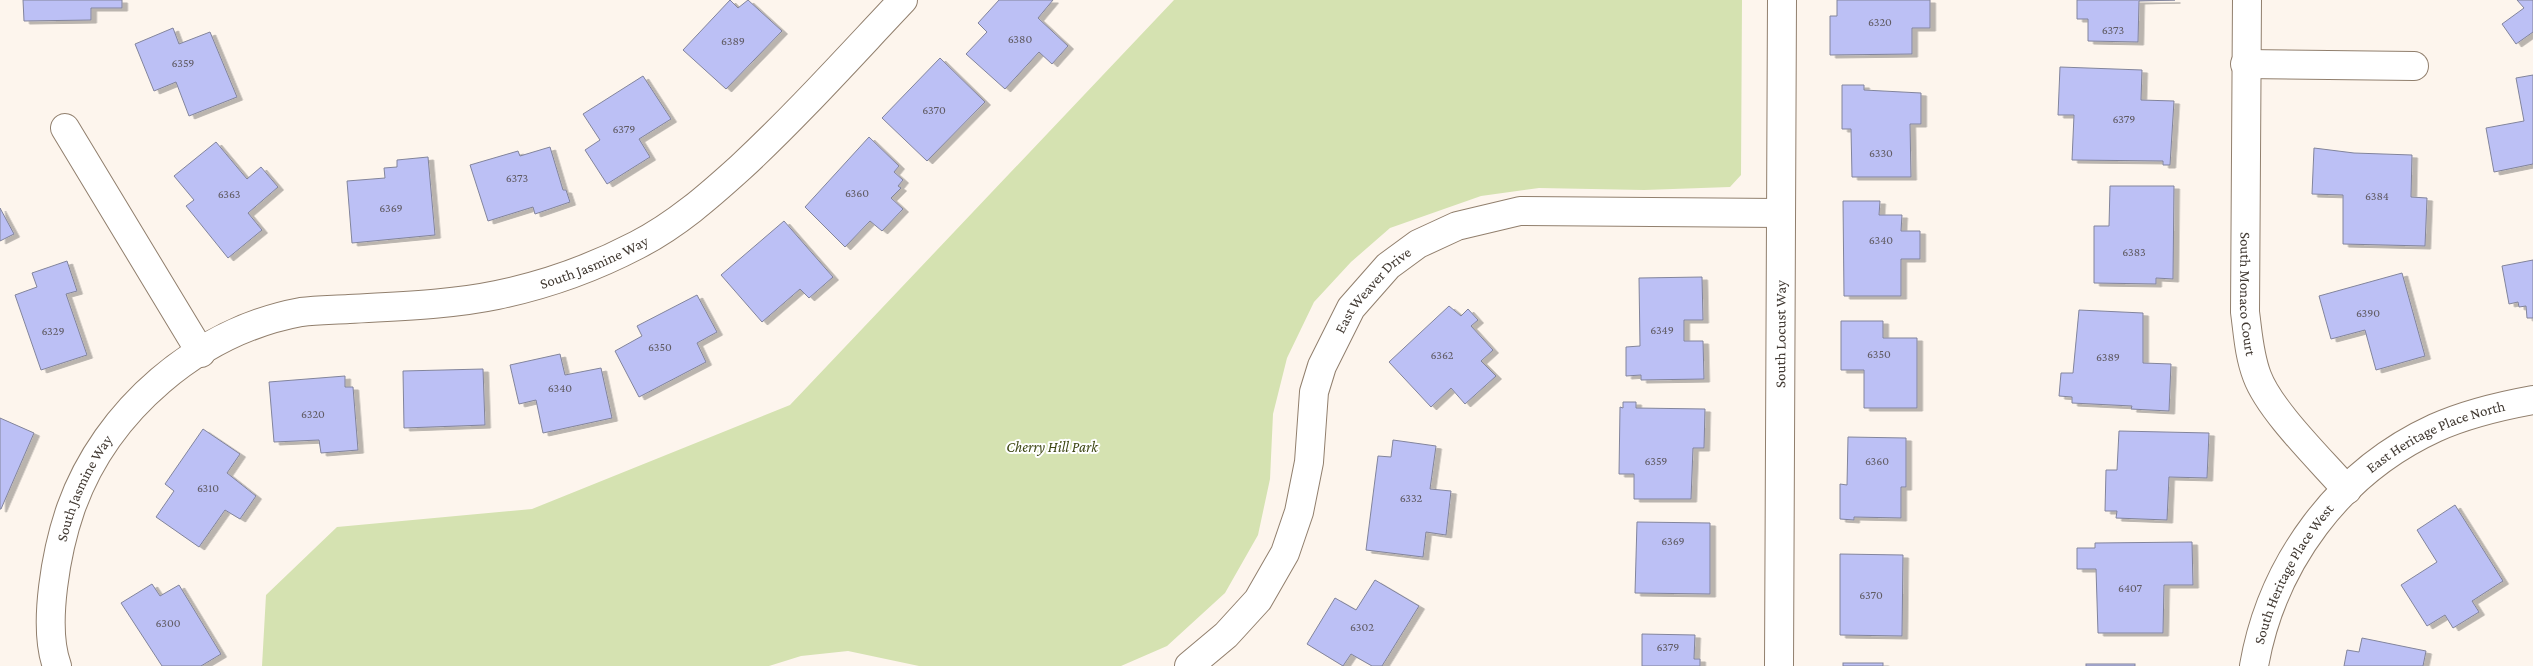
<svg xmlns="http://www.w3.org/2000/svg" width="2533" height="666" viewBox="0 0 2533 666" font-family="'Crimson Pro',serif">
	<defs>
		<filter id="shadow"><feDropShadow dx="5.5" dy="3" stdDeviation="0" flood-color="#0004"/></filter>
	</defs>
	<rect width="100%" height="100%" fill="#fdf5ed"/>
	<polygon fill="#d5e2b1" points="1174,0 1742,0 1741,175 1730,187 1644,190 1539,188 1481,196 1390,228 1351,262 1314,302 1287,358 1273,414 1270,479 1258,535 1225,593 1167,646 1121,666 919,666 848,651 801,656 769,666 262,666 266,595 337,527 532,509 790,405"/>
	<g fill="#bcc0f5" stroke="#82849b" filter="url(#shadow)">
		<polygon points="23,0 122,0 122,8 91,8 91,20 24,21"/>
		<polygon points="730,0 738,8 748,0 782,31 726,89 683,50"/>
		<polygon points="999,0 1053,0 1038,18 1068,46 1052,64 1039,52 1005,89 966,54 987,32 978,23"/>
		<polygon points="1837,0 1930,0 1930,28 1912,28 1912,54 1830,55 1830,16 1837,16"/>
		<polygon points="2077,0 2175,0 2139,1 2138,42 2088,41 2088,19 2077,19"/>
		<polygon points="2517,0 2533,0 2533,32 2516,44 2502,24 2524,8"/>
		<polygon points="173,28 179,44 210,32 237,97 189,116 176,82 154,91 135,44"/>
		<polygon points="940,58 985,102 927,161 882,118"/>
		<polygon points="2060,67 2142,70 2141,100 2174,101 2170,165 2163,165 2163,161 2072,160 2074,115 2058,115"/>
		<polygon points="2533,75 2533,164 2494,172 2486,128 2524,121 2516,78"/>
		<polygon points="643,76 671,119 639,139 650,157 607,184 585,150 600,140 583,114"/>
		<polygon points="1842,85 1864,85 1864,90 1921,93 1921,124 1910,124 1911,177 1852,177 1851,129 1842,129"/>
		<polygon points="869,137 899,166 894,172 903,180 898,186 901,188 891,198 903,209 882,231 870,221 845,247 805,207"/>
		<polygon points="216,142 247,179 261,167 278,187 248,213 262,230 228,258 186,206 194,200 174,176"/>
		<polygon points="550,147 563,190 566,190 570,202 535,214 533,207 488,221 470,165 518,151 520,156"/>
		<polygon points="2314,148 2354,153 2412,155 2411,197 2427,198 2425,246 2343,244 2343,195 2312,194"/>
		<polygon points="428,157 435,235 352,243 347,181 385,178 384,168 397,167 397,160"/>
		<polygon points="2110,186 2174,186 2173,279 2156,278 2156,284 2094,283 2094,226 2109,226"/>
		<polygon points="1843,201 1880,201 1879,215 1902,215 1901,231 1920,231 1920,259 1901,259 1901,296 1844,296"/>
		<polygon points="0,208 14,234 0,241"/>
		<polygon points="784,221 833,277 809,298 800,289 762,322 721,275"/>
		<polygon points="2533,260 2533,318 2527,318 2526,306 2519,307 2518,302 2509,304 2502,266"/>
		<polygon points="67,261 77,291 66,294 87,355 41,370 15,295 37,287 32,273"/>
		<polygon points="2402,273 2425,356 2376,370 2365,330 2331,339 2319,296"/>
		<polygon points="1702,277 1703,320 1684,320 1684,341 1703,341 1704,379 1641,380 1641,375 1626,376 1626,347 1640,346 1639,278"/>
		<polygon points="697,295 717,332 697,343 706,362 639,397 615,351 642,336 637,326"/>
		<polygon points="1449,306 1461,316 1468,309 1478,320 1471,326 1493,350 1481,361 1496,376 1465,404 1451,388 1431,407 1389,362"/>
		<polygon points="2079,310 2143,313 2143,363 2171,364 2169,411 2131,409 2132,406 2072,403 2072,397 2059,396 2061,373 2073,373"/>
		<polygon points="1841,321 1883,321 1883,338 1917,338 1917,408 1864,408 1864,370 1841,370"/>
		<polygon points="560,354 565,375 601,368 612,418 543,433 536,400 519,404 510,365"/>
		<polygon points="483,369 485,425 404,428 403,371"/>
		<polygon points="345,376 345,387 353,387 358,450 321,453 319,440 274,442 269,382"/>
		<polygon points="1623,402 1636,402 1636,408 1705,409 1704,448 1693,448 1691,499 1634,499 1634,474 1619,474 1620,407 1623,408"/>
		<polygon points="0,418 34,433 1,509 0,509"/>
		<polygon points="203,429 240,454 227,473 256,496 240,519 225,510 199,547 156,517 174,491 165,484"/>
		<polygon points="2119,431 2209,433 2207,478 2169,477 2167,520 2116,518 2117,511 2105,511 2106,470 2117,470"/>
		<polygon points="1848,437 1906,438 1906,487 1901,487 1901,518 1854,517 1854,520 1840,519 1840,484 1847,485"/>
		<polygon points="1393,440 1436,446 1430,489 1451,491 1446,535 1426,532 1423,557 1366,550 1378,456 1391,457"/>
		<polygon points="2455,505 2503,581 2472,601 2479,612 2453,628 2445,615 2427,626 2401,585 2437,562 2417,530"/>
		<polygon points="1637,522 1710,523 1710,594 1635,593"/>
		<polygon points="2192,542 2193,585 2164,585 2163,633 2098,633 2096,569 2077,569 2077,548 2095,548 2095,543"/>
		<polygon points="1840,554 1903,555 1902,636 1840,635"/>
		<polygon points="1375,580 1419,606 1382,666 1372,666 1351,654 1343,666 1307,644 1335,598 1356,610"/>
		<polygon points="152,584 160,596 179,585 221,654 201,666 162,666 121,603"/>
		<polygon points="1642,634 1695,635 1694,659 1700,659 1700,666 1642,666"/>
		<polygon points="2362,638 2426,651 2423,666 2344,666 2347,650 2359,652"/>
		<rect x="1843" y="663" width="40" height="3"/>
		<rect x="2086" y="664" width="49" height="2"/>
	</g>
	<g fill="none" stroke-linecap="round" stroke-linejoin="round">
		<defs>
			<g id="minor">
				<path id="s1" d="M2247,0l-2,312c3,22 4,43 12,64 13,35 64,84 90,114"/>
				<polyline points="2245,64 2414,66"/>
				<polyline points="65,128 201,353"/>
				<path id="s2" d="M57,666c-15,-41 0,-118 14,-158 35,-98 127,-177 230,-196 16,-2 32,-2 48,-3 49,-3 100,-4 148,-14 48,-10 96,-27 140,-50 39,-20 72,-49 104,-78 57,-53 109,-111 162,-167"/>
				<path id="s3" d="M1189,666l37,-31 32,-35 27,-47 14,-41 10,-50 5,-70 8,-26 29,-58 37,-42 30,-22 39,-18 63,-15 261,2"/>
				<path id="s4" d="M1779,666l3,-666"/>
				<path id="s5" d="M2254,666c18,-103 85,-194 181,-238 31,-14 65,-22 98,-28"/>
			</g>
		</defs>
		<use href="#minor" stroke="#917f6d" stroke-width="30"/>
		<use href="#minor" stroke="#fff" stroke-width="28"/>
	</g>
	<g text-anchor="middle" dominant-baseline="central" stroke-width="4" stroke-linejoin="round" paint-order="stroke">
		<g font-size="12" fill="#605b63">
			<text x="1880" y="22">6320</text>
			<text x="2113" y="30">6373</text>
			<text x="1020" y="39">6380</text>
			<text x="733" y="41">6389</text>
			<text x="183" y="63">6359</text>
			<text x="934" y="110">6370</text>
			<text x="2124" y="119">6379</text>
			<text x="624" y="129">6379</text>
			<text x="1881" y="153">6330</text>
			<text x="517" y="178">6373</text>
			<text x="857" y="193">6360</text>
			<text x="229" y="194">6363</text>
			<text x="2377" y="196">6384</text>
			<text x="391" y="208">6369</text>
			<text x="1881" y="240">6340</text>
			<text x="2134" y="252">6383</text>
			<text x="2368" y="313">6390</text>
			<text x="1662" y="330">6349</text>
			<text x="53" y="331">6329</text>
			<text x="660" y="347">6350</text>
			<text x="1879" y="354">6350</text>
			<text x="1442" y="355">6362</text>
			<text x="2108" y="357">6389</text>
			<text x="560" y="388">6340</text>
			<text x="313" y="414">6320</text>
			<text x="1656" y="461">6359</text>
			<text x="1877" y="461">6360</text>
			<text x="208" y="488">6310</text>
			<text x="1411" y="498">6332</text>
			<text x="1673" y="541">6369</text>
			<text x="2130" y="588">6407</text>
			<text x="1871" y="595">6370</text>
			<text x="168" y="623">6300</text>
			<text x="1362" y="627">6302</text>
			<text x="1668" y="647">6379</text>
		</g>
		<g font-size="15" fill="#413932" stroke="#fff">
			<text stroke="none"><textPath href="#s2" startOffset="776">South Jasmine Way</textPath></text>
			<text stroke="none"><textPath href="#s3" startOffset="434">East Weaver Drive</textPath></text>
			<text stroke="none"><textPath href="#s1" startOffset="294">South Monaco Court</textPath></text>
			<text stroke="none"><textPath href="#s4" startOffset="332">South Locust Way</textPath></text>
			<text stroke="none"><textPath href="#s5" startOffset="308">East Heritage Place North</textPath></text>
			<text stroke="none"><textPath href="#s2" startOffset="184">South Jasmine Way</textPath></text>
			<text stroke="none"><textPath href="#s5" startOffset="101">South Heritage Place West</textPath></text>
		</g>
		<g font-size="15" font-style="italic" fill="#3c4612" stroke="#fff">
			<text x="1052" y="447">Cherry Hill Park</text>
		</g>
	</g>
</svg>
